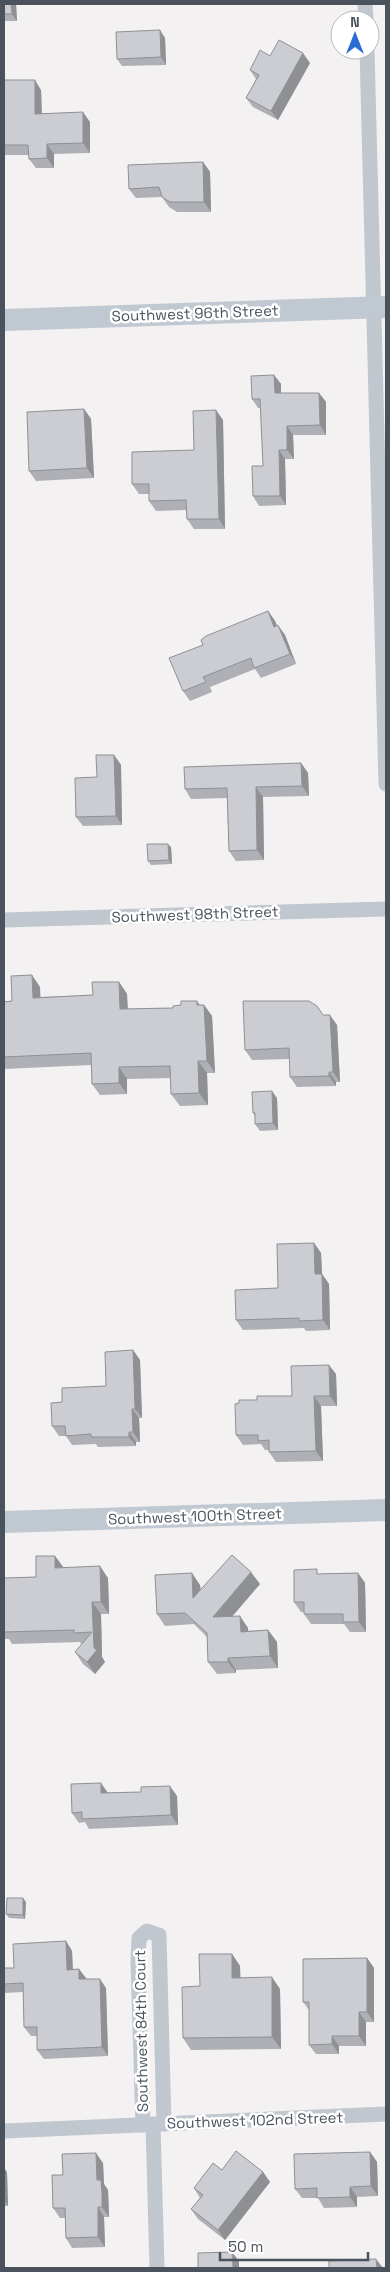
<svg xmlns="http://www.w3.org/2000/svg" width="390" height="2272" viewBox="0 0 390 2272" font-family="'Space Grotesk',sans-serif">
	<rect width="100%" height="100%" fill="#f3f1f1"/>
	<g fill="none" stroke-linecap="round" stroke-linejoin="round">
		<g stroke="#c0c7ce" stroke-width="15">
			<polyline points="365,4 366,20"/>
			<polyline points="367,50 386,784"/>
			<polyline points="4,920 386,909"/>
			<polyline points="153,2124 157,2268"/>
			<polyline points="143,2125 138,1962 139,1938 147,1931 159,1935 164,2124"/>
			<polyline points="4,2131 386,2114"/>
		</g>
		<g stroke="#c0c8d2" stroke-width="22">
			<polyline points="4,320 386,307"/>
			<polyline points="4,1522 386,1510"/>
		</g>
	</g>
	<g fill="#afb0b5">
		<polygon points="4,4 16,4 17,21 4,21"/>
		<polygon points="165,38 166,65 122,66 117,59"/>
		<polygon points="270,56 310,63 278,120 253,107 246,98 256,79 250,70"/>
		<polygon points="4,80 41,90 42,113 90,122 90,153 54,154 54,168 36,168 29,159 29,155 4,155"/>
		<polygon points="203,162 210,172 211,212 177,212 169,207 162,197 136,198 129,189"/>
		<polygon points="274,375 281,384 281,393 319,393 326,402 326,435 293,435 294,459 285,459 286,505 259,506 253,496 263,466 261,408 258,408 252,399"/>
		<polygon points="84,409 91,419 94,478 36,481 29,471"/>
		<polygon points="223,420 225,529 194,529 187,519 186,510 156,511 149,501 149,494 139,494 132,484 194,450"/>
		<polygon points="268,611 275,621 277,626 285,635 296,664 261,678 255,669 210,687 212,692 190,701 183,691 203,645"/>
		<polygon points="114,755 121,765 122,825 83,826 76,817 97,777"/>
		<polygon points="301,763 308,773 309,796 263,797 264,860 236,861 229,851 227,798 191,799 185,789"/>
		<polygon points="171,847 172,864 151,865 148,861"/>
		<polygon points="119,982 127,994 128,1009 173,1008 204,1005 212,1016 215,1073 207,1073 208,1105 180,1106 171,1094 171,1078 127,1079 127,1094 100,1095 92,1084 91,1065 4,1069 4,1002 12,1001 40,987 40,997 93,995"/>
		<polygon points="323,1015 337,1025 340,1082 336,1082 336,1086 297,1087 290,1077 290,1059 252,1060 245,1050"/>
		<polygon points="277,1098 278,1130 260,1131 255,1124 255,1116 253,1113"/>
		<polygon points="314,1243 321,1253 322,1274 329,1284 330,1330 306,1331 304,1328 243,1330 236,1320 278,1288"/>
		<polygon points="133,1350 140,1360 142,1418 139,1418 140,1442 136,1442 136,1446 98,1447 96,1444 72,1445 66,1436 59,1436 52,1426 62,1402 106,1386"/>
		<polygon points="336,1374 337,1406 321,1406 323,1461 276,1462 269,1452 269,1450 265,1450 261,1444 243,1445 236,1435 292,1396"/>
		<polygon points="55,1556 63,1567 108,1578 109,1614 101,1614 102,1657 105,1662 95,1674 83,1664 75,1652 82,1645 80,1642 12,1644 9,1639 4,1639 4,1578 36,1577"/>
		<polygon points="358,1573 365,1583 366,1632 350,1632 344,1624 311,1624 304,1614 304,1612 301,1612 294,1602 321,1574"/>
		<polygon points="260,1584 232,1617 248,1628 248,1631 268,1630 277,1642 278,1668 236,1670 236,1673 217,1674 208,1662 207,1637 194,1624 165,1626 157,1614 200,1585 201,1590"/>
		<polygon points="141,1792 177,1796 178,1825 89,1829 85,1822 79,1823 72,1813 108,1793"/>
		<polygon points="26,1902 25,1919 9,1918 6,1914"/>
		<polygon points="66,1941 72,1951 73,1969 86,1979 106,1988 108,2056 44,2059 37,2050 37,2036 31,2036 24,2027 23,1992 4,1993 4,1968 14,1968"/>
		<polygon points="232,1954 240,1966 240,1978 280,1989 281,2049 191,2050 183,2038 200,1986"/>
		<polygon points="367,1958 374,1968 374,2022 366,2022 366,2046 339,2046 339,2054 316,2054 309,2045 309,2010 303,2002"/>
		<polygon points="370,2152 377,2162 378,2196 357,2197 357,2207 324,2208 318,2198 302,2198 295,2189"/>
		<polygon points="103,2163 104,2184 108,2190 109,2217 104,2217 105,2247 72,2248 66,2238 65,2218 60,2218 53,2208 63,2175"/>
		<polygon points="4,2168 7,2172 8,2206 4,2206"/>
		<polygon points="222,2170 263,2172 270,2182 225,2240 198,2219 191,2209 200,2198 194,2188"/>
	</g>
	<g fill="#8e9094">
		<polygon points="11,4 16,4 17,21 12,14"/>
		<polygon points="160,30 165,38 166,65 161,57"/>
		<polygon points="303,53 310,63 278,120 271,111"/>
		<polygon points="35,80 41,90 42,123 35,114"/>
		<polygon points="83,112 90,122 90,153 83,143"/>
		<polygon points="47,144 54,154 54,168 47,158"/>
		<polygon points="203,162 210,172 211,212 204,202"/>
		<polygon points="274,375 281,384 281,402 275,393"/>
		<polygon points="319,393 326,402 326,435 320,425"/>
		<polygon points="84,409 91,419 94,478 87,468"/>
		<polygon points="216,410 223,420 225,529 219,519"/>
		<polygon points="287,426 293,435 294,459 287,450"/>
		<polygon points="279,450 285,459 286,505 280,496"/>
		<polygon points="268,611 275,621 281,637 274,627"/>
		<polygon points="278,625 285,635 296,664 290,654"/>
		<polygon points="114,755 121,765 122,825 116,816"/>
		<polygon points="301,763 308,773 309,796 302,786"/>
		<polygon points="256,787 263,797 264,860 257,850"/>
		<polygon points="168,844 171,847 172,864 169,860"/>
		<polygon points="32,975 40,987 41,1009 33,998"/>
		<polygon points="119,982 127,994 128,1021 120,1009"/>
		<polygon points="197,1001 204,1012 204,1005 212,1016 215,1073 207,1061 197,1005"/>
		<polygon points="330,1015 337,1025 340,1082 333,1072"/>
		<polygon points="198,1061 207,1073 208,1105 199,1093"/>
		<polygon points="119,1067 127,1079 127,1094 119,1083"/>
		<polygon points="329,1072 336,1082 336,1086 329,1076"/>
		<polygon points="272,1091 277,1098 278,1130 273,1123"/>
		<polygon points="314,1243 321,1253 322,1274 329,1284 330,1330 323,1320 315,1274"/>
		<polygon points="133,1350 140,1360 142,1418 135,1409"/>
		<polygon points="329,1365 336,1374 337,1406 330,1396"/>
		<polygon points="314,1396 321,1406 323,1461 316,1451"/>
		<polygon points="132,1409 139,1418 140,1442 133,1432"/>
		<polygon points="129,1432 136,1442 136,1446 129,1437"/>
		<polygon points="55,1556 63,1567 55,1568"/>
		<polygon points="100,1566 108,1578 109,1614 101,1602"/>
		<polygon points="251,1572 260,1584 221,1629 213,1617"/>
		<polygon points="192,1573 200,1585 202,1610 193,1598"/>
		<polygon points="358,1573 365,1583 366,1632 359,1622"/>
		<polygon points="92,1602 101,1614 102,1657 105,1662 95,1674 87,1662 94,1648"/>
		<polygon points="240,1616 248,1628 249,1644 241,1632"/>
		<polygon points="268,1630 277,1642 278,1668 270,1656"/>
		<polygon points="228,1658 236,1670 236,1673 228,1662"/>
		<polygon points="101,1783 108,1793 101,1793"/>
		<polygon points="170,1786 177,1796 178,1825 171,1815"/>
		<polygon points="23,1898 26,1902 25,1919 23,1915"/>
		<polygon points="66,1941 72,1951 73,1979 67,1970"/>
		<polygon points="232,1954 240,1966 241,1990 232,1978"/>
		<polygon points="367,1958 374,1968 374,2022 367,2012"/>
		<polygon points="79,1969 86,1978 86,1989 79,1979"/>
		<polygon points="272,1977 280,1989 281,2049 272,2037"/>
		<polygon points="100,1979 106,1988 108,2056 102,2047"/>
		<polygon points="359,2012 366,2022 366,2046 359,2036"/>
		<polygon points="332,2036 339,2046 339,2054 332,2044"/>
		<polygon points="370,2152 377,2162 378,2196 371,2186"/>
		<polygon points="96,2153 103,2163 104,2184 108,2190 109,2217 102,2207 97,2180"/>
		<polygon points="4,2168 7,2172 8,2206 4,2200"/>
		<polygon points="263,2172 270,2182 225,2240 218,2230"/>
		<polygon points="350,2187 357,2197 357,2207 350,2197"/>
		<polygon points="98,2207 104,2217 105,2247 98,2237"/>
		<polygon points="232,2252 239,2261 239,2268 233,2268"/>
		<polygon points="376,2259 383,2268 377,2268"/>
	</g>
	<g fill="#cbcdd3" stroke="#8e9094">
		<polygon points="4,4 11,4 12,14 4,14"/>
		<polygon points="160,30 161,57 117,59 116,32"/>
		<polygon points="279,40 303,53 271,111 246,98 259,75 250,70 260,50 270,56"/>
		<polygon points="4,80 35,80 35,114 83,112 83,143 47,144 47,158 29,159 28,145 4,145"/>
		<polygon points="203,162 204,202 170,202 162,197 159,187 129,189 128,165"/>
		<polygon points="274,375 275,393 319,393 320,425 287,426 287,450 279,450 280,496 253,496 252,466 263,466 260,399 252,399 251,376"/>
		<polygon points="84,409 87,468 29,471 27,412"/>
		<polygon points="216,410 219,519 187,519 186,500 149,501 149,484 132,484 132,452 194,450 193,411"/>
		<polygon points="268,611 274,627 278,625 290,654 254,668 251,658 203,677 206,682 183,691 169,658 203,645 201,640 206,636"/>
		<polygon points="96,755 114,755 116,816 76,817 75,778 97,777"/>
		<polygon points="301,763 302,786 256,787 257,850 229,851 227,788 185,789 184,767"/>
		<polygon points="147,844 168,844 169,860 148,861"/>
		<polygon points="32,975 33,998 93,995 92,982 119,982 120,1009 173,1008 173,1006 181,1005 181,1001 197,1001 197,1005 204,1005 207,1061 198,1061 199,1093 171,1094 170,1066 119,1067 119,1083 92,1084 91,1053 4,1057 4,1002 12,1001 11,976"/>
		<polygon points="243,1001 309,1001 317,1006 323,1015 330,1015 333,1072 329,1072 329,1076 290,1077 289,1048 245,1050"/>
		<polygon points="272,1091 273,1123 255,1124 255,1113 253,1113 252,1092"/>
		<polygon points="314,1243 315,1274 322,1274 323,1320 299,1321 299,1318 236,1320 235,1290 278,1288 277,1244"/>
		<polygon points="133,1350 135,1409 132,1409 133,1432 129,1432 129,1437 91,1437 91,1434 66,1436 65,1426 52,1426 51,1403 62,1402 62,1388 106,1386 105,1352"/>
		<polygon points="329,1365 330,1396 314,1396 316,1451 269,1452 269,1440 258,1441 258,1435 236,1435 235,1404 239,1403 239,1400 257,1400 257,1396 292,1396 291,1366"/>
		<polygon points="232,1555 251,1572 213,1617 240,1616 241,1632 268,1630 270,1656 228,1658 228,1662 208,1662 207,1633 185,1613 157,1614 155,1575 192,1573 193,1598"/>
		<polygon points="36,1556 55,1556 55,1568 100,1566 101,1602 92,1602 94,1648 97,1650 87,1662 75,1652 92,1632 74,1633 74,1630 4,1632 4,1578 36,1577"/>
		<polygon points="317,1569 317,1574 358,1573 359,1622 343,1622 343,1614 304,1614 304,1602 294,1602 294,1570"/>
		<polygon points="101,1783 101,1793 141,1792 141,1787 170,1786 171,1815 82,1819 82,1812 72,1813 71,1784"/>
		<polygon points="7,1898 23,1898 23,1915 6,1914"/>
		<polygon points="66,1941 67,1970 79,1969 79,1979 100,1979 102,2047 37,2050 37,2027 24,2027 23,1983 4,1984 4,1968 14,1968 13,1944"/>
		<polygon points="199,1954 232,1954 232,1978 272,1977 272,2037 183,2038 182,1987 200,1986"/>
		<polygon points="367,1958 367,2012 359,2012 359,2036 332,2036 332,2044 309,2045 309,2002 303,2002 303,1959"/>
		<polygon points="236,2151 263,2172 218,2230 191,2209 203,2195 194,2188 213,2163 222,2170"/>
		<polygon points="370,2152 371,2186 350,2187 350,2197 317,2198 317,2188 295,2189 294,2154"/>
		<polygon points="96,2153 97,2180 101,2180 102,2193 102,2207 98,2207 98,2237 66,2238 65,2208 53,2208 52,2175 63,2175 62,2154"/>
		<polygon points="232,2252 233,2268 198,2268 198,2253"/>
		<polygon points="376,2259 377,2268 329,2268 329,2261"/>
	</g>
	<g text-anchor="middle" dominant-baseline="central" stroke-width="5" stroke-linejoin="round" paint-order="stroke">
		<g font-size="15" fill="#4a535d" stroke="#fff">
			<text transform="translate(195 313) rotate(-2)">Southwest 96th Street</text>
			<text transform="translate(195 914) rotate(-2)">Southwest 98th Street</text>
			<text transform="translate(195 1516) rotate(-2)">Southwest 100th Street</text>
			<text transform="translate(141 2031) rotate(-91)">Southwest 84th Court</text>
			<text transform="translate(255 2120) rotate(-2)">Southwest 102nd Street</text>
		</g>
	</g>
	<rect width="390" height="2272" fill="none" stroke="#4a535d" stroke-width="10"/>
	<g transform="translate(355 35)"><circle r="24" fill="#ffffff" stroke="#b7babe"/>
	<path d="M0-4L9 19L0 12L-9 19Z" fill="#296dd5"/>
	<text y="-8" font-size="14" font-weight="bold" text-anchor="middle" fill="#4a535d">N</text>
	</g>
	<path d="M220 2252v8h148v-8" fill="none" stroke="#4a535d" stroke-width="2.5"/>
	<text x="228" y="2252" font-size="15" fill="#4a535d" stroke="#ffffff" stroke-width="4" paint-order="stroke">50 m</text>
</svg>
